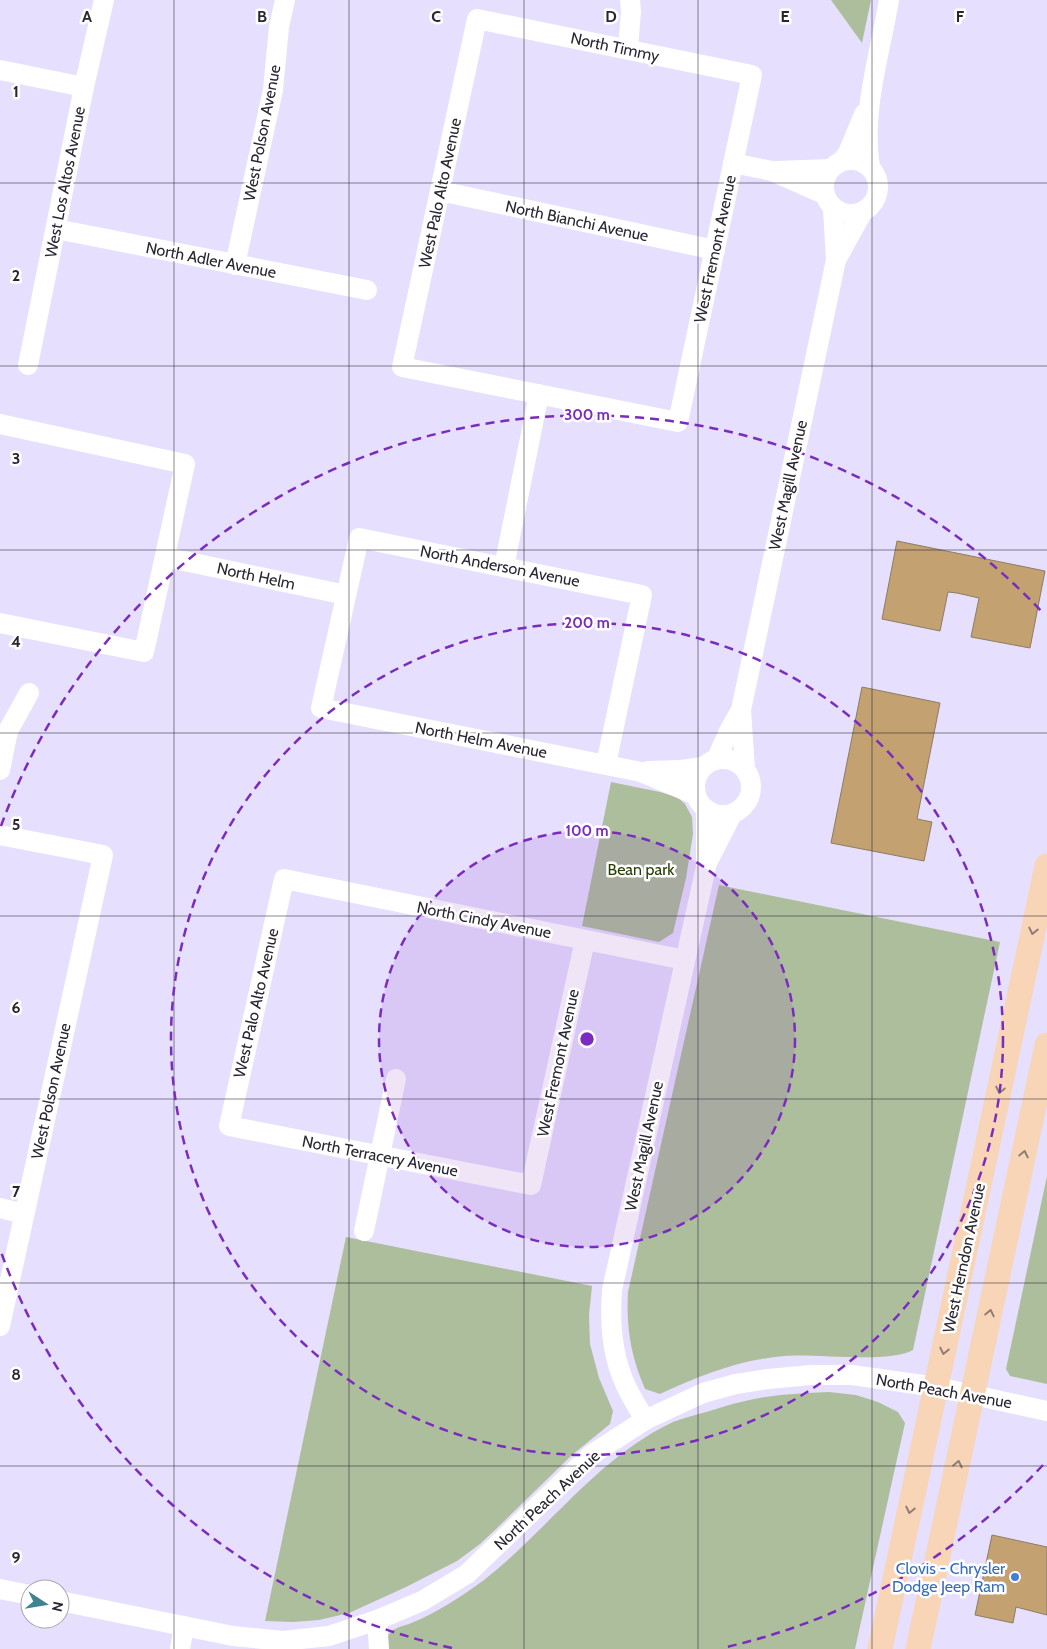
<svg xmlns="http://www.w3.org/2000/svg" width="1047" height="1649" viewBox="0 0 1047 1649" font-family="Cabin,sans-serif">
	<rect width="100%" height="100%" fill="#e6dffd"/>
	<g fill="#adbe9d">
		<polygon points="831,0 871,0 862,43"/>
		<polygon points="611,782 660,792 677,797 685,804 692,817 693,834 686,878 673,933 659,942 582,926"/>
		<path d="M719,885l281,57 -87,408c-24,14 -98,3 -129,6 -45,4 -83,19 -124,38l-15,-5c-14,-33 -19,-60 -17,-97z"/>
		<polygon points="1047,1176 1047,1384 1010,1376 1006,1369"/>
		<polygon points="346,1237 592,1286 589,1315 590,1344 599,1378 613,1411 610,1424 572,1455 495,1530 480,1544 457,1561 406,1587 349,1613 319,1620 293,1622 265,1621"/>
		<path d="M829,1392l27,3 22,7 20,10 7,11 -50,226h-467c0,-5 -2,-10 1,-15 4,-6 14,-8 20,-10 27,-11 52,-27 75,-44 65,-51 113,-122 189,-158 10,-4 22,-7 33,-10 19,-6 39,-12 59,-15 21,-3 43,-4 64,-5z"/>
	</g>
	<g fill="#c3a171" stroke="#8d7c64">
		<polygon points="897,541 1045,571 1030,648 971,637 979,598 957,593 948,592 940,631 882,619"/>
		<polygon points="862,687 940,703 917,819 932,822 924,861 831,843"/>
		<polygon points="992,1535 1047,1547 1047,1615 1016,1607 1013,1623 975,1615"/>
	</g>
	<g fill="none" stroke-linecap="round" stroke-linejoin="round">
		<g stroke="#fff" stroke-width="20">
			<polygon points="477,19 752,75 678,422 402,367"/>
			<polyline points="628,49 631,11 630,0"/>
			<polyline points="0,70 84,87"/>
			<circle cx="851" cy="187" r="27"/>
			<polyline points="842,161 848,153 864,114"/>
			<polyline points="733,163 772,171 824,194"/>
			<path d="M870,167c-9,-57 10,-112 19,-167"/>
			<polyline points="776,171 830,169"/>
			<polyline points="440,191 715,250"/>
			<polyline points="56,229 367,290"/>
			<polyline points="836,260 862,213"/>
			<polyline points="235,265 273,90 279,27 285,0"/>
			<polyline points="28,365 84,87 104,0"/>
			<polyline points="0,424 185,464 144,652 0,623"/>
			<polyline points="165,557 346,595"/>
			<polyline points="504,567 539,394"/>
			<circle cx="723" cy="787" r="28"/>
			<polyline points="716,760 729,731 741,710"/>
			<polyline points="606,764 642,595 359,538 321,708 641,772 696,795"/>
			<polyline points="745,769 741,710 836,260 833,209"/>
			<polyline points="0,770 8,731 29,693"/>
			<polyline points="648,771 681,770 703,767"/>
			<polyline points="0,835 103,855 0,1326"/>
			<polyline points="706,865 732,814"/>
			<polyline points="585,940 531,1185 229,1126 284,879 685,960"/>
			<polyline points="0,1208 24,1214"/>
			<polyline points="364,1231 396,1079"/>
			<path d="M645,1420c-7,-13 -17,-27 -22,-41 -12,-29 -13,-59 -11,-89l94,-423v-58"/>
			<polyline points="0,1589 30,1595"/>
			<polyline points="60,1601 233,1636 283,1641 329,1636 377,1620 422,1601 467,1574 591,1455 645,1420 703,1393 736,1384 768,1379 811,1375 852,1375 937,1387 1047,1411"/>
			<polyline points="377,1620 379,1649"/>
			<polyline points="180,1649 184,1626"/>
		</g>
		<g stroke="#f7d5b6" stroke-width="25">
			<polyline points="880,1649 1047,866"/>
			<polyline points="918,1649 1047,1045"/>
		</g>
	</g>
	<defs><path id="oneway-chevron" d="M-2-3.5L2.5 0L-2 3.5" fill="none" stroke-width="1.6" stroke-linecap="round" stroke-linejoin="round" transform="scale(1.25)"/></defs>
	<g stroke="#907e74">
		<use href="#oneway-chevron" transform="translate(1033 931) rotate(102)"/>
		<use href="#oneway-chevron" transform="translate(1000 1090) rotate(102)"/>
		<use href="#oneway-chevron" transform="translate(1024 1154) rotate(-78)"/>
		<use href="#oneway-chevron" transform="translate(990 1313) rotate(-78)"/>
		<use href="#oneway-chevron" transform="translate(944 1351) rotate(102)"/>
		<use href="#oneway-chevron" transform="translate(958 1464) rotate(-78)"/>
		<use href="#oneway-chevron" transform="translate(910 1510) rotate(102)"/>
	</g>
	<path fill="none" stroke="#292631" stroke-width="1" stroke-opacity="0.55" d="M174,0v1649M349,0v1649M524,0v1649M698,0v1649M872,0v1649M0,183h1047M0,366h1047M0,550h1047M0,733h1047M0,916h1047M0,1099h1047M0,1283h1047M0,1466h1047"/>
	<circle cx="587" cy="1039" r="208" fill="#7b2cbf" fill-opacity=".12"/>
	<g fill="none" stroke="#7b2cbf" stroke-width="2.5" stroke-dasharray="9 6">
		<circle cx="587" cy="1039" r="208"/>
		<circle cx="587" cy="1039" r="416"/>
		<path d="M1043 1465A624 624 0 0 1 722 1648M452 1648A624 624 0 0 1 1 1252M1 826A624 624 0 0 1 1043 613"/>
	</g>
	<circle fill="#3f7fe0" stroke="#fff" stroke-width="2" cx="1015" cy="1577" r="5"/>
	<g text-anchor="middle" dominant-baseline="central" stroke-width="5" stroke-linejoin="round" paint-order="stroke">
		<g font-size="16" fill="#292631" stroke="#fff">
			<text transform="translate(615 47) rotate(12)">North Timmy</text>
			<text transform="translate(262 133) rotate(-79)">West Polson Avenue</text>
			<text transform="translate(65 182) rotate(-79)">West Los Altos Avenue</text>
			<text transform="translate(440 193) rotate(-78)">West Palo Alto Avenue</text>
			<text transform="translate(577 221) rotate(12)">North Bianchi Avenue</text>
			<text transform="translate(715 249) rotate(-78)">West Fremont Avenue</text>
			<text transform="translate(211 260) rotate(11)">North Adler Avenue</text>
			<text transform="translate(788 485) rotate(-78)">West Magill Avenue</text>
			<text transform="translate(500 566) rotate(11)">North Anderson Avenue</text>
			<text transform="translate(256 576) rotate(12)">North Helm</text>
			<text transform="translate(481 740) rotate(11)">North Helm Avenue</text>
			<text transform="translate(484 920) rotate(11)">North Cindy Avenue</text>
			<text transform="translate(256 1003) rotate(-77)">West Palo Alto Avenue</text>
			<text transform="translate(558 1063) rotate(-78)">West Fremont Avenue</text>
			<text transform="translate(51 1091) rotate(-78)">West Polson Avenue</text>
			<text transform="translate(644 1146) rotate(-78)">West Magill Avenue</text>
			<text transform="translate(380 1156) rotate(11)">North Terracery Avenue</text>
			<text transform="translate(964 1258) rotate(-78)">West Herndon Avenue</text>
			<text transform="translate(944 1391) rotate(10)">North Peach Avenue</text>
			<text transform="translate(547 1500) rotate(-43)">North Peach Avenue</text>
		</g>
		<g font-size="16" fill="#263d03" stroke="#fff">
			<text x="641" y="869">Bean park</text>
		</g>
		<g font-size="16" fill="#366cbe" stroke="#fff" text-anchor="end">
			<text x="1005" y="1568">Clovis - Chrysler<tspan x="1005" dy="18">Dodge Jeep Ram</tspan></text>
		</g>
	</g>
	<g font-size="16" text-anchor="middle" font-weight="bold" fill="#292631" stroke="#fff" stroke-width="5" stroke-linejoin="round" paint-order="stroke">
		<text x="87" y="22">A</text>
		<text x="262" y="22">B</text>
		<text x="436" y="22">C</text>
		<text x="611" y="22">D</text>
		<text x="785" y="22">E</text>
		<text x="960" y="22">F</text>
		<text x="16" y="97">1</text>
		<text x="16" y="281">2</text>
		<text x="16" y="464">3</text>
		<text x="16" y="647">4</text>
		<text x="16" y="830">5</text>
		<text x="16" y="1013">6</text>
		<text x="16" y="1197">7</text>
		<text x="16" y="1380">8</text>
		<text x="16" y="1563">9</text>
	</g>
	<circle cx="587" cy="1039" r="8" fill="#7b2cbf" stroke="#fff" stroke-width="2.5"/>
	<g font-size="15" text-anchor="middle" font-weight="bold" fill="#7b2cbf" stroke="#fff" stroke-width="5" stroke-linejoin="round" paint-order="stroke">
		<text x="587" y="420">300 m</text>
		<text x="587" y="628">200 m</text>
		<text x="587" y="836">100 m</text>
	</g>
	<g transform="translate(45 1604) rotate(102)"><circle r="24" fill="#ffffff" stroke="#a9a8ad"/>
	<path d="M0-4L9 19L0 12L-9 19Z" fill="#3f8392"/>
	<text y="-8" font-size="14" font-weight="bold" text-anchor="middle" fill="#292631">N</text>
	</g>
</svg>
